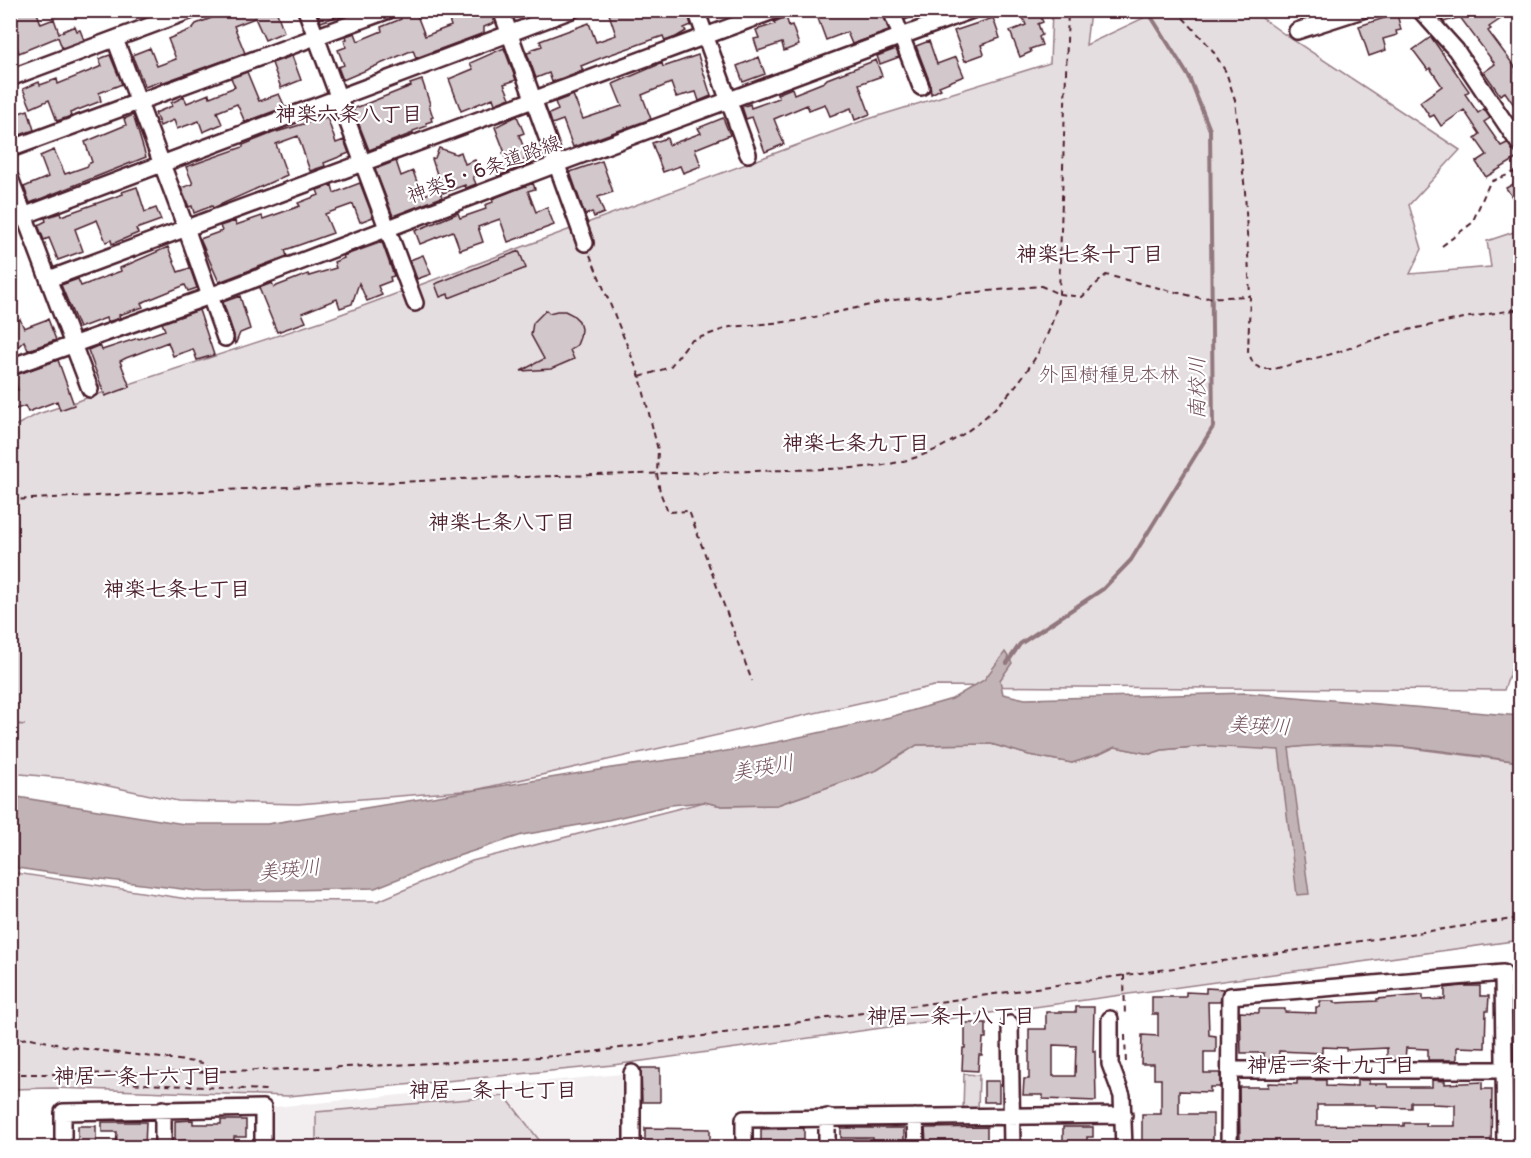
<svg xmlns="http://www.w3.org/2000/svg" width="1531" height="1158" font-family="Pangolin,'Klee One',sans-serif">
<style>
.built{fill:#f2eeef}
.green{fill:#e5dee0;stroke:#987e86;stroke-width:1.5}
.water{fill:#c1b3b6;stroke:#91787e;stroke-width:1.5}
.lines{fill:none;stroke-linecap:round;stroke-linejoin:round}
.stream{stroke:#91787e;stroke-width:4}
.building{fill:#d2c7cb;stroke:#4a1f2b;stroke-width:1.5;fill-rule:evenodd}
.street-casing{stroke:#4a1f2b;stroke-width:20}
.path{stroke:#4a1f2b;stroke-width:2;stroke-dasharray:6 4.5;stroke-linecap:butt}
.street{stroke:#fff;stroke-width:15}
.labels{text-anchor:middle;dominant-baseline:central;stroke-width:4.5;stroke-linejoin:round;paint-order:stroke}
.street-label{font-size:20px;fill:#4a1f2b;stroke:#fff}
.park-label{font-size:20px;fill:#714f58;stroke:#fff}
.neighbourhood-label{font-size:21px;font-weight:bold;fill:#4a1f2b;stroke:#fff}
.water-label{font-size:21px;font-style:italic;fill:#74535c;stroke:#fff}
</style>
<rect width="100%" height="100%" fill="#fff"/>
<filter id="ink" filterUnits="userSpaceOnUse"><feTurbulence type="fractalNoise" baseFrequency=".0167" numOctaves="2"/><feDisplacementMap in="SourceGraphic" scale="12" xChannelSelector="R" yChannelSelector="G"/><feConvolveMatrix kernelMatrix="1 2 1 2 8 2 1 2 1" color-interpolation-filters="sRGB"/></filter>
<g filter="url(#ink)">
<!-- built -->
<path class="built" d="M632,1073V1147H263V1108Z"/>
<!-- green -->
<path class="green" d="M1052,11H1090L1086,45L1150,15L1144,11H1252L1284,34L1460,150L1409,205L1422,249L1410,274L1491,267L1487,241L1514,232L1520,240V645L1504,690L934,686L475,790L298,804L178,801L81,780L11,773V724L25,725L11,723V428L38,414L328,319L862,121L1050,63Z
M991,744L1029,755L1072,763L1100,754L1115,747L1150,754L1162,750L1205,746L1289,748L1319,744L1402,747L1520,762V940L613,1065L288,1096L53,1088L11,1089L10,872L194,900L378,901L472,861L704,802L722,806L777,805L877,770L916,745Z
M964,1074L979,1075L978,1111L963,1112Z
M505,1096L543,1145V1147H316V1112Z"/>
<!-- water -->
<path class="water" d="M1005,652L1012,663L1000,680L1003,694L1025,699L1247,693L1520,716V762C1445,751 1365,738 1289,748L1309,894L1297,895L1279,750L1205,746L1162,750L1150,754L1115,747L1100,754L1072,763L1029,755L991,744L917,745L877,770L777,805L722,806L704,802L671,805L608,820L522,835L443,861L375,888L206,892L44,872L11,867V796L184,824H267L611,768L704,755L777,742L890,717L952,699L984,680Z
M575,1141H609V1147H575Z"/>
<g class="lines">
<!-- stream -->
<path class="stream" d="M1007,663L1020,644L1103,589L1131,560L1213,427L1210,130L1189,77L1147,10
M13,864L14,1031
M13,1148L14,1095"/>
</g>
<!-- building -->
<path class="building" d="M10,10H36L41,24L54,19L59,33L75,26L77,31L80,30L84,40L62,48L58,37L19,53L15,43L10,45Z
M232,10H276L284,32L265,40L255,18L234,26L245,53L161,83V81L145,87L132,55L150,48L157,66L176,59L168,39L192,29L196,24Z
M317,10H348V14L339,18L338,16L321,22Z
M410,10H415L425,36L451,26L446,10H490L494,23L484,27V33L416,58L413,50L343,80L338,67L344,65L338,50L346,47L344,40L347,39L346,36L355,33L358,41L382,31L381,27L401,19L399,15Z
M618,10H687L691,25L684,28L686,31L676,37L665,41L663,36L606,56L581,66L583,70L552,82L549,73L536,78L527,53L531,52L530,50L542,46L540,41L589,23L596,42L616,35L609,14Z
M707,10H727L728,12L709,18Z
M823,10H882L889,31L852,44L847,32L826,40L816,13Z
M902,10H927V11L905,20Z
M1020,10H1038L1043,22L1038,24L1042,35L1039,37L1042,45L1030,49L1031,52L1020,57L1010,31L1026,25Z
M1300,10H1329L1303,19Z
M1434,10H1514L1489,27L1491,29L1488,31L1518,71L1516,72L1521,79V100L1514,105L1505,92L1500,95L1484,72L1495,64L1460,17L1444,22Z
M1397,14L1401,30L1396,31L1397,35L1383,39L1386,50L1369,56L1359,26Z
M786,17L789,26L792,25L799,45L784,51L782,43L758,51L754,39L759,38L756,30L775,24L774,22Z
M993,18L1000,38L981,45L984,54L965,61L954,31Z
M1431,37L1469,91L1465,94L1478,113L1484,109L1490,118L1484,122L1501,146L1507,143L1519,157L1486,177L1476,162L1487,155L1475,138L1480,134L1464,110L1441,126L1434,115L1430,117L1420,102L1442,86L1430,68L1428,70L1413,50Z
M929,41L937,64L956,57L964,76L939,86L941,89L931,94L930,83L916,46Z
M504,48L516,80L504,84L510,98L495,104L493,98L461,111L449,79L473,69L470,63Z
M896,49L899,57L880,64L877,56Z
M110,55L122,84L99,93L101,101L70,113L71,116L57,121L49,100L31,108L23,89L39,82L40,85L57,79L58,84L102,66L99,59Z
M698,55L711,96L699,101L696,92L676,97L671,83L642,95L651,119L573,147L563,120L552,124L549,114L558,110L555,102L573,95L583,119L622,106L613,84L662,63L663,67Z
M292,56L301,80L281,88L272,63Z
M759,57L765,74L743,82L737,66Z
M876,60L882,76L859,84L870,114L855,120L851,108L830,116L825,104L809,110L807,105L774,119L784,144L765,152L752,117L746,119L742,107L750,104L751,108L779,98L777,94L792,88L794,94L824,82L827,79Z
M247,72L259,101L279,94L285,107L245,122L237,104L217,112L222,124L203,132L199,121L177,129L174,120L160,126L155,113L172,106L171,103L184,97L187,103L209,94L210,97L235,87L231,78Z
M422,80L430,104L429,105L433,117L431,118L432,121L426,123L427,126L413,131V133L369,150L353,109L411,86L410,84Z
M28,110L34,130L17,136L10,116Z
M133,115L146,157L30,203L24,187L48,177L40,156L54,150L65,174L88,166V164L92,162L85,142L126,125L124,119Z
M517,116L524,133L519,135L528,159L524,160L526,165L498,176L494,167L507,162L503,153H505L495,127Z
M327,117L336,143L344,140L349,153L324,163L325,166L310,171L298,136L276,144L287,175L213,208L212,206L194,213L192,206L189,207L181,188L193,184L186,167L243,147V145L273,133Z
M723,118L730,135L695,149L701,166L683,173L680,166L663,172L652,143L667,138L669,145L701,133L698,128Z
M439,148L456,154L461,152L465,164L475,160L480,174L473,177L476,184L466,188L465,185L443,193L432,159L435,158Z
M396,161L401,176L413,171L422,196L439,189L442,197L393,216L375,169Z
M602,161L613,192L598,197L604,213L594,217L592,212L585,215L570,172Z
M1521,182V210L1506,188L1515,183L1516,185Z
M360,183L373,217L360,222L353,204L325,214L333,233L285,250L287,256L219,282L200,239L222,231L220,226L235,221L236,225L262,216L263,219L300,206L298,203L319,195L317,190L332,185L334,193Z
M533,183L535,189L528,191L536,212L547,207L554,225L508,242L500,219L478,227L483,242L460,250L453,231L420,244L415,231L458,213L460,218L486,209L485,205L493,202L492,199Z
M137,187L145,212L156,208L161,220L136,229L138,233L112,244L111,240L106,242L97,220L75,229L83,251L58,260L49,238L44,240L38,225L46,221L45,218L60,213L61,216L123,194L122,192Z
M382,242L394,276L390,277L391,281L378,286L382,295L367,301L359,283L352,304L340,308L337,299L302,313L306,322L277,332L259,288L272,283L274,287L308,274L309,276L336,268L334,262L344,258L343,256Z
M168,247L178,272L190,268L197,288L188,291L185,285L141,303L143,307L119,315L120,318L107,322L106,318L79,328L61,285L78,279L81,286L121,271L120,268Z
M519,251L526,268L449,298L448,294L440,297L435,284Z
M423,255L431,274L417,279L410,260Z
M240,296L250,329L240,333L235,345L234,335L223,302Z
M199,310L214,355L197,360L193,349L173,356L168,342L126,358L120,361L130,387L105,396L88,350L100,345L102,350L138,338L139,339L165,330L162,323Z
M546,310L549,313L557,311H565L573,315L579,321L581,329L580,337L577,345L570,350L574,359L551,369L521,371L544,359L531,335L533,323Z
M20,319L24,328L48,319L56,340L28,350L24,341L10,354V323Z
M58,360L74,405L60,410L57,401L28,412L25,406L10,411V392L18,390L13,376Z
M1462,986H1480V996H1489L1488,1011H1486L1485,1048L1457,1047V1060H1428V1049L1406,1048L1405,1060H1387V1048L1346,1050V1048L1322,1047V1053L1279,1051L1278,1060H1264V1053H1241L1240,1012L1259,1013V1009H1285V1012L1316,1013V1007H1320V1001H1335V1003L1377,1001V999L1423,995V1000L1445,999V988Z
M1206,988L1223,989L1220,1002H1208L1209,1035L1216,1036V1052H1204V1073H1220V1087H1210V1092L1179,1091V1114H1213V1148H1142V1114H1161V1079H1154V1064H1141L1142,1035L1158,1036V1014H1152V997H1186V992L1206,993Z
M1076,1007H1094L1093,1051H1095L1096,1101L1043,1099V1095H1023L1024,1079H1029V1029H1046V1012H1076ZM1053,1045L1076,1046L1075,1076H1053Z
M965,1023H986V1038H983L982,1055H979L978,1071L962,1070L963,1048H965Z
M641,1068H660V1102H642Z
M1297,1080H1326V1086L1352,1087V1086H1357V1080H1369V1084H1387L1388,1087H1432V1080L1445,1081V1084L1482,1082V1089H1492L1491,1148H1454L1453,1142L1432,1143V1141H1344V1144H1332L1331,1148H1321V1144L1240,1143L1239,1087H1268V1083L1297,1084ZM1411,1102H1432V1104L1455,1105V1126H1426V1123H1404V1126L1317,1125V1105H1376V1107L1411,1108Z
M984,1081H999V1102H984Z
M193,1120V1124H221V1120H246V1137H234V1148H191V1140L175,1141V1121Z
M102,1122H146L145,1148H116L117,1132H102Z
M78,1126H96V1148H78Z
M987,1127V1143L936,1145V1143H926L925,1128Z
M1063,1127H1093V1137H1087V1144L1063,1143Z
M645,1128L710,1129V1148H688V1145H645Z
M804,1128V1144L761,1145V1129Z
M841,1128H904V1148H873V1138H841Z"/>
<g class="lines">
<defs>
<path id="street" d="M306,10L415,303
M501,10L585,243
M696,10L748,154
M891,10L921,87
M1420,10L1456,50L1520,145
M1297,31L1362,10
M115,39L186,228L225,338
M10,78L192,10
M10,149L389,10
M10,178L90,389
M10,221L572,10
M49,279L776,10
M10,367L210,296L557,164L972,10
M1504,981H1520
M1110,1019V1064L1122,1096L1124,1148
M1010,1024L1012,1148
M1230,1070H1520
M163,1109V1148
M827,1117V1148
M915,1117L916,1148
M63,1148V1112L263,1108V1148
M632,1148V1073
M744,1148V1119L1124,1115
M1229,1148L1230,996L1503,973L1505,1148"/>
</defs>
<!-- street casing -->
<use href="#street" class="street-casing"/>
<!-- path -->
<path class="path" d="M1176,10L1211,48L1226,72L1235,100L1245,191L1250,296L1248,352L1254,365L1263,369H1274L1335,353L1394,333L1464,318L1520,309
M1442,246L1472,223L1490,182L1520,170
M590,255L640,377L658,450L657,474L660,492L668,512L689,511L752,681
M640,377L670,367L690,341L730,327L796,321L893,300L1041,286L1059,294L1082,297L1106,275L1200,298L1250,296
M10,500L482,478L828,469C858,468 886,467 914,458C981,438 1049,364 1059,294L1068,10
M1124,975L1125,1017
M1125,1035L1126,1065
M10,1040L31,1038L69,1047L203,1063L211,1071
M119,1073L124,1083L265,1090L268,1094
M10,1074C198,1074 385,1067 572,1055L1520,918"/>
<!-- street -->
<use href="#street" class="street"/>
</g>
</g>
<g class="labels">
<!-- street labels -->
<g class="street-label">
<text transform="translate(484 169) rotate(-20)">神楽5・6条道路線</text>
</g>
<!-- park labels -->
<g class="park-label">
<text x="1109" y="374">外国樹種見本林</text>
</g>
<!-- neighbourhood labels -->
<g class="neighbourhood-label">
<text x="349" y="114">神楽六条八丁目</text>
<text x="1090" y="254">神楽七条十丁目</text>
<text x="856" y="443">神楽七条九丁目</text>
<text x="502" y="522">神楽七条八丁目</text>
<text x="177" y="589">神楽七条七丁目</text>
<text x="951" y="1016">神居一条十八丁目</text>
<text x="1331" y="1065">神居一条十九丁目</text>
<text x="138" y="1076">神居一条十六丁目</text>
<text x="493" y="1090">神居一条十七丁目</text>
</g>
<!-- water labels -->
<g class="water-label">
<text transform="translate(1197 388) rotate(-90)">南校川</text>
<text transform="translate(1259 726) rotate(3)">美瑛川</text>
<text transform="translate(763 768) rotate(-10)">美瑛川</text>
<text transform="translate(289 870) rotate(-5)">美瑛川</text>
</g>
</g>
<!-- margin -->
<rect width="1531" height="1158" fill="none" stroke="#fff" stroke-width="36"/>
<rect x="18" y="18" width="1495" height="1122" fill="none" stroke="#4a1f2b" stroke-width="2" filter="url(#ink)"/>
</svg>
